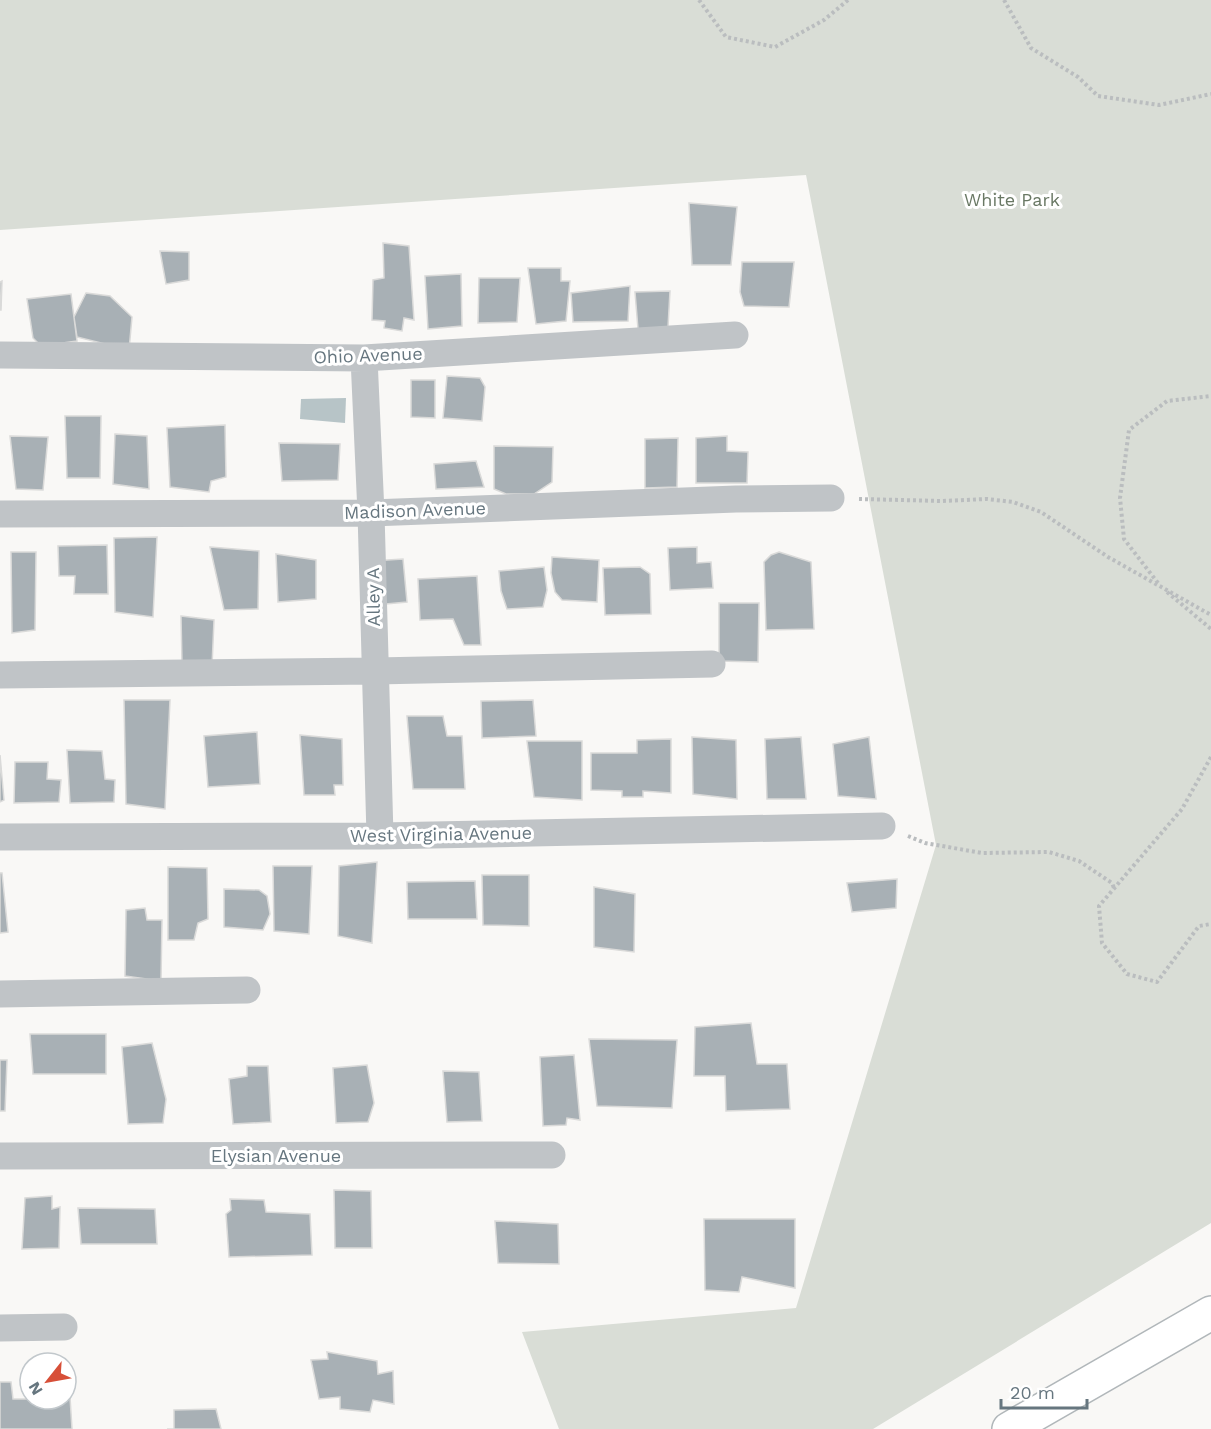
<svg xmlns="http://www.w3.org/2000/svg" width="1211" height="1429" font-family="'Work Sans',sans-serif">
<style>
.green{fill:#d9ddd6}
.water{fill:#b7c4c7}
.building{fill:#a8b0b5;stroke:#dadad9;stroke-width:1.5}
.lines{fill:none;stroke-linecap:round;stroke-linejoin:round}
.major-casing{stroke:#b1b7ba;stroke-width:36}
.path{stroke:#babdbf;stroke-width:4;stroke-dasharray:3 3;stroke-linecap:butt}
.minor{stroke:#c0c4c7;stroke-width:27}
.major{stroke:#fff;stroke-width:33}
.labels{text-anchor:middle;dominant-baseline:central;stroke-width:6;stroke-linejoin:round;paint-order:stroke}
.park-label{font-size:18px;fill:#697864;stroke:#fff}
.street-label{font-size:18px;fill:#66767f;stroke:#fff}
</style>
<rect width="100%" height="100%" fill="#f9f8f6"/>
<!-- green -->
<path class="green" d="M0,0H1211V1223L873,1429H559L522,1332L796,1308L936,845L806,175L0,230Z"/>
<!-- water -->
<path class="water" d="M346,398L345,423L300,419L301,399Z"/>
<!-- building -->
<path class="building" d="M689,203L737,207L731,265H692Z
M383,243L409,246L414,320L404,318L402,331L384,328L385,321L372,320L373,280L384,278Z
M160,251L189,252V280L166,284Z
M742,262H794L789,307L744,306L740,292Z
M528,268H561V281H570L566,321L536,324Z
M461,274L462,326L428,329L425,276Z
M479,278H520L517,322L478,323Z
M2,281L1,310H0V282Z
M630,286L628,321L573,322L571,293Z
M670,291L668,327L638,329L635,292Z
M86,293L110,296L132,317L129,350L77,337L74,317Z
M71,294L77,341L41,346L33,338L27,299Z
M447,376L480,378L485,387L482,421L443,418Z
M411,380H435V418L411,417Z
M65,416H101L100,478H67Z
M225,425L226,477L211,481L209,492L170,487L167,428Z
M115,434L147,436L149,489L113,484Z
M10,436L48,437L43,490L16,489Z
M727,436V451L748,452L747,483H696V438Z
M678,438L677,487L645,488V439Z
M279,443L340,444L338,480L282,481Z
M494,446L553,447L552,482L534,494H506L494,489Z
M476,461L484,487L436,489L434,464Z
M157,537L153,617L115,612L114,538Z
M107,545L108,594H74L75,576H59L58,546Z
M210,547L259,551L258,609L224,610Z
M697,547V563L711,562L713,588L670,590L668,548Z
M11,552H36L35,630L12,633Z
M779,552L811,562L814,629L766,630L764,562L771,555Z
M276,554L316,560V599L278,602Z
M552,557L599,560L597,602L562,600L555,592L551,573Z
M403,559L407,602L375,605L372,561Z
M544,567L547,590L543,607L507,609L501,591L499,571Z
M640,567L650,574L651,614L605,615L603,568Z
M477,576L481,645H464L453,619L420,620L418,579Z
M719,603H759L758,662L719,661Z
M181,616L214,620L212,666L182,664Z
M124,700H170L165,809L126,804Z
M533,700L536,736L482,738L481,701Z
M407,716H443L447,736H462L465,789H413Z
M257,732L260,784L208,787L204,736Z
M300,735L342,739L343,785H334L335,795H304Z
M692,737L736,740L737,799L693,794Z
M801,737L806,799H767L765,739Z
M869,737L876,799L838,796L833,744Z
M671,739V793L643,791V797H622V791L591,790V753H637V740Z
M527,741H582V800L534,797Z
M67,750L102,751L105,779L115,780L114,802L70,803Z
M0,755L4,800L0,802Z
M15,762H48L47,779L61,780L59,802L14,803Z
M377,862L372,943L338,936L339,866Z
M273,866H312L309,934L274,931Z
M168,867L207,868L208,919L198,923L194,940H168Z
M0,873H2L8,932L0,933Z
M482,875H529V926L483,925Z
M897,879L896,908L852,912L847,883Z
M475,881L477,919H408L407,882Z
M594,887L635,894L634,952L594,947Z
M224,889L259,890L267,896L270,914L263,930L224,927Z
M145,908L147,920H162L161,981L125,976L126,910Z
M751,1023L757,1064H787L790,1109L726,1111L725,1076H694L695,1027Z
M30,1034H106V1074H33Z
M589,1039L677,1040L672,1108L597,1106Z
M152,1043L166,1099L163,1123L128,1124L122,1047Z
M574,1055L580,1120L567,1118L566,1125L543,1126L540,1057Z
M0,1060H7L5,1111H0Z
M367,1065L374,1103L368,1122L336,1123L333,1068Z
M247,1066H268L271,1122L233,1124L229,1079L247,1076Z
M443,1071L479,1072L482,1121L447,1122Z
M334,1190L371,1191L372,1248H335Z
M52,1196V1209L60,1207L59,1248L22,1249L25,1198Z
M230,1199L264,1200L266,1212L310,1214L312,1255L229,1257L226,1214L231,1210Z
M78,1208L155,1209L157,1244H81Z
M704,1219H795V1288L742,1277L739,1292L705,1290Z
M495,1221L558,1224L559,1264L498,1263Z
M327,1352L377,1361L378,1374L393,1371L394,1404L373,1400L370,1412L340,1409V1397L319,1399L311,1360L328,1359Z
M0,1382H11L13,1399H66V1397H70L72,1429H0Z
M216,1409L221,1429H167H174V1410Z"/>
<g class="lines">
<defs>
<path id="major" d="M1009,1429L1211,1313"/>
</defs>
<!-- major casing -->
<use href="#major" class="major-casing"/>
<!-- path -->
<path class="path" d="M699,0L726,37L775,47L824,20L848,0
M1004,0L1031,48L1078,77L1098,96L1159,105L1211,94
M859,499L942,501L987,499L1013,502L1041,512L1108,557L1211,615
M1158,583L1124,539L1120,498L1129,430L1167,401L1211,396
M1167,592L1211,629
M1211,757L1182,809L1099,906L1102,943L1127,974L1157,982L1199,926L1211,924
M908,836L925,843L982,853L1049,852L1079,861L1112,883L1114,888"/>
<!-- minor -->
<path class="minor" d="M0,355L364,358L735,335
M364,358L371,513L380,836
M0,514L371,513L736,499L831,498
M0,675L375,671L712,664
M0,837L380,836L882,826
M0,994L247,990
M0,1156L552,1155
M0,1328L64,1327"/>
<!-- major -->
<use href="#major" class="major"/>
</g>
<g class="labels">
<!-- park labels -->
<g class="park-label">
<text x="1012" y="199">White Park</text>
</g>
<!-- street labels -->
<g class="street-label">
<text transform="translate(368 355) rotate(-2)">Ohio Avenue</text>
<text transform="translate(415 510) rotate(-2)">Madison Avenue</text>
<text transform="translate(373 597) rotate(-91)">Alley A</text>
<text transform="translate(441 834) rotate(-1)">West Virginia Avenue</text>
<text x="276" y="1155">Elysian Avenue</text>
</g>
</g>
<!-- north arrow -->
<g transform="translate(48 1381) rotate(239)"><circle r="28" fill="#ffffff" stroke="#c2c8cc" stroke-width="1.5"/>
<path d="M0-4.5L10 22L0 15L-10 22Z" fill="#d74f38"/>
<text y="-9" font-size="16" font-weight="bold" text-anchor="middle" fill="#66767f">N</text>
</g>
<!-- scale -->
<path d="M1001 1399v9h86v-9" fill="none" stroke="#66767f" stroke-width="3"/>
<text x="1010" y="1399" font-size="18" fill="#66767f" stroke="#ffffff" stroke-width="4.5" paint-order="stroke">20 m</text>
</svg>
